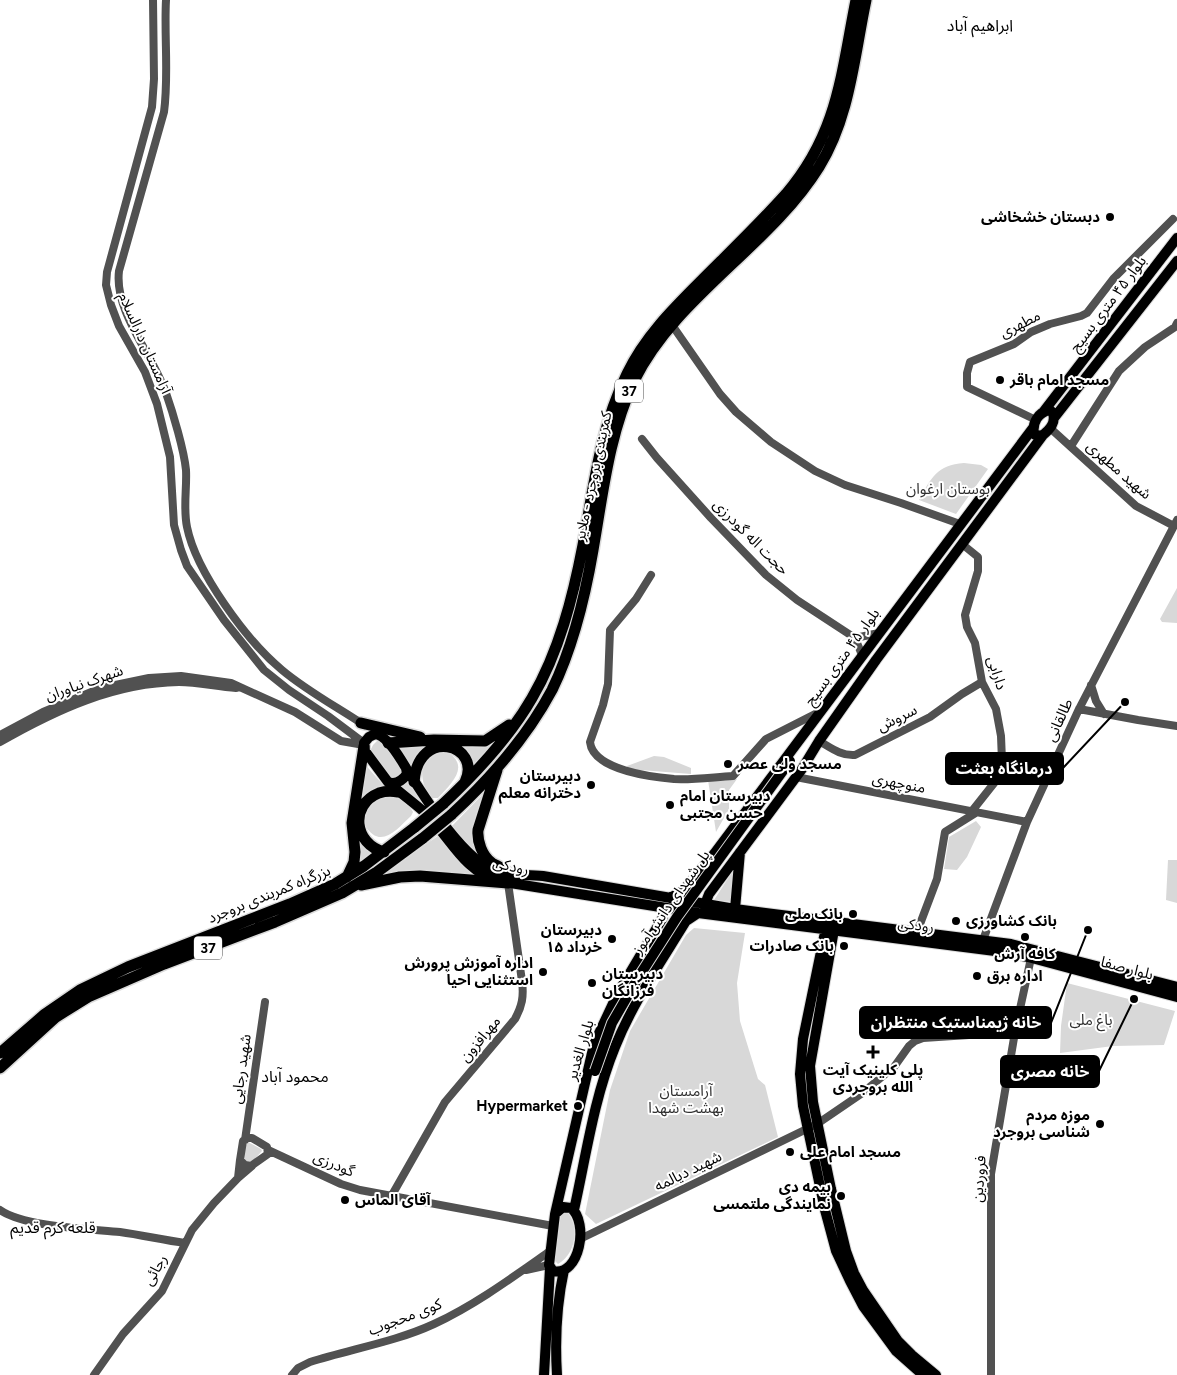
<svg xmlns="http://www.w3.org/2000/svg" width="1177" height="1375" font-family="Figtree,'Noto Sans Arabic',sans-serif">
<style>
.green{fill:#d8d8d8}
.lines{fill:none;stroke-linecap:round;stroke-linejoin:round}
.major-casing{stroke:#dbdbdb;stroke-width:12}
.highway-casing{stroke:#dbdbdb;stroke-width:14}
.minor{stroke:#515151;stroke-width:8}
.major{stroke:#000;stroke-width:10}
.highway{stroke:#000;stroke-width:11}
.major-bridge-casing{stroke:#dbdbdb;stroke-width:12;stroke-linecap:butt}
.highway-bridge-casing{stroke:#dbdbdb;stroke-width:14;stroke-linecap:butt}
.major-bridge{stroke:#000;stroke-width:10}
.highway-bridge{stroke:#000;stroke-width:11}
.poi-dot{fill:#000;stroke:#fff;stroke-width:2}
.labels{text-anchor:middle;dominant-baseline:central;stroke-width:4;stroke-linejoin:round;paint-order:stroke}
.shield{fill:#fff;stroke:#4c4c4c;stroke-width:1}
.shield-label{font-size:14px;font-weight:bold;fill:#000}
.poi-label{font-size:15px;font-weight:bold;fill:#000;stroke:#fff;text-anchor:end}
.street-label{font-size:15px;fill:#000;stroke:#fff}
.park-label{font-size:15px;fill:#2f2f2f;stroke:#fff}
.neighbourhood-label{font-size:16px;fill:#000;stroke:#fff}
.leader{fill:none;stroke:#000;stroke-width:2}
.callout-dot{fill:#000;stroke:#fff;stroke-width:2}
.callout{fill:#000;stroke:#000;stroke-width:2}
.callout-label{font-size:16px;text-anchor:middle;font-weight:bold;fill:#fff}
</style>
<rect width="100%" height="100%" fill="#fff"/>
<!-- green -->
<path class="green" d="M964,463L981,465L988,469L956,514L919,500C931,478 937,465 964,463Z
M1177,588V623L1162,622L1160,619Z
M377,741H381L402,767V774L397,777L391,778L370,751L373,745Z
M441,742L491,746L474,769L468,754L460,747L419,754L414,760L412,768L397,747Z
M447,752C471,766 451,784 438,798H432C422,786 421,777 423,762L437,753Z
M654,756L664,757L691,768V774L628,769L627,766Z
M363,762L384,786L357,814L373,852L359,863L356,809L364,782Z
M409,777L423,807L398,787Z
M737,779L729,790V809L716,832L708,780Z
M488,789L472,834C472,846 478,855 485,865L451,827Z
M382,796C395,797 407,799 413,812L411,816C396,830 380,851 364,824C366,810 370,804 382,796Z
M976,821L981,827L967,857L957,870L944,869L949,837Z
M438,836L472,874L417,870L378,876Z
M1168,860H1177V903L1166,900Z
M738,863L732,902L714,900Z
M694,928L745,933L737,983L740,1021L758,1079L765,1085L778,1137L596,1224L585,1214L610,1090L630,1031L686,935Z
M1067,983L1175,1011L1164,1045L1113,1046L1060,1053L1061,1026Z
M248,1142L261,1149L262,1151L251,1163L245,1161C244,1156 244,1146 248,1142Z
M563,1212L568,1213C580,1228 575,1255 558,1264L554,1260L561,1214Z"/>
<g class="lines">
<defs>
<path id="major" d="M1050,410L1053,413C1056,423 1050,429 1043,435L1037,436L1034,434C1032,423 1038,412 1050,410Z
M1044,411L1177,238
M1054,418L1177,261
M375,734C387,735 400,758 406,768L407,774C402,781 396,785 388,782L365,751L364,743L369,737Z
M406,768C425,798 463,860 497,872C511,876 527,874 543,876L735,909L1011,944L1177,987
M388,782C400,793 413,802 424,812C450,836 462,870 498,881L698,913L995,951L1028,957L1177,997
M670,898L683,891L714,854L1033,428
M708,905L707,899L709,894L802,769L819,741L876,660L1043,435
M735,909L740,852
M829,924L826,929L824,937L803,1039L800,1074L803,1106L825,1210L836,1251L850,1281L863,1306L896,1351L923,1375
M833,925L834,930L810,1066L813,1102L831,1189L846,1251L854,1273L863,1290L898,1341L912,1355L936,1375
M574,1210C586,1156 594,1098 615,1047C633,1002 661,962 686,921L698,913
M555,1214L563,1207L571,1208C589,1222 580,1277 553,1271L549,1265L555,1214L594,1044L618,993L662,919L666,908
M544,1375L550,1268
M557,1375C555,1342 557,1302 564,1270"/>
<path id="highway" d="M361,723L420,737
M388,743L434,740L485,741L509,725
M497,770L478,830C477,841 482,856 492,863C499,867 503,868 509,874
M414,782C418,726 483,744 465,782
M443,804C476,773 509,738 532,698C559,652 573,597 583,545C594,485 600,429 627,374C645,336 675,307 704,278C732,250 760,223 786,194C838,133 841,75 856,0
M451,815C490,779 527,737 552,690C573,647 585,597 593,550C603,493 609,434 634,381C675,297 770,246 819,167C850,117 854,57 866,0
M384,852C354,844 349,805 379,793C385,791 392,791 398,792
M347,877L354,862L355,852L352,823L364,746
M361,885L400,877L420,876L508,883
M0,1053L45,1014L80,990L128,967L290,904L335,884L364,866L415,827
M0,1068L56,1017L88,997L164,964L275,922L342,893L377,872L423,838"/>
</defs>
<!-- major casing -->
<use href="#major" class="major-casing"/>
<!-- highway casing -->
<use href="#highway" class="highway-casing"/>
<!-- minor -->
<path class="minor" d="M153,0L154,79L152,107L107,272L106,285L111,305L119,326L145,372L157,404L170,457L174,525L181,550L187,566L224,620L264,670L289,690L328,716L364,743
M166,0C164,37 169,75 164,112L119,271C114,312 153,355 166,393C173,413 184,450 186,470C187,489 183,508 187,527C196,572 247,641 282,670C307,691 337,707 364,725
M672,325L720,394L736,412L771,442L815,471L845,485L901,503L960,524
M1036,420L967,387V373L970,362L1014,344L1031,332L1050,324L1081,316L1087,313L1114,278L1173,219
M1050,428L1136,506L1174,526
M642,439L657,458L711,518L766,575L797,600L855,638L879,633
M1071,446L1119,371L1145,347L1175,327L1177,323
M962,544L978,557V571L965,615L967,627L975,643L982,682L996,709L1001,736L1002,761L1001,768L995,782L972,811
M651,575L636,599L610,630L608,684L603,705L590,742C593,770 652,777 674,779C694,780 714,777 733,776L766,739L821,711
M855,638L862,655
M1091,685L1096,701L1104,714
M1079,709L1138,720L1177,726
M0,735L43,712L101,688L149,678L181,676L231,683L295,712L341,741L364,745
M819,741C831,748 841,756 855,755L930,717L962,694L982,682
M0,742C56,710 114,683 179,682C199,682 217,687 236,688
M796,777L1027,822
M917,932L937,879L945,832L977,812
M982,945L983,940L1027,822L1079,709L1177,520
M247,1138H252L267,1147L268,1154L251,1166L245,1165L240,1160L243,1141Z
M245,1140L265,1002
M268,1150L341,1184L360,1190L553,1226
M240,1160L238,1178L252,1166
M392,1195L445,1102L515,1019C522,1006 524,997 522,981L508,883
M0,1210C24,1227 90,1229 120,1232C142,1235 163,1240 185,1243
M580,1239L817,1124L861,1094L894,1067L909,1046L915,1041L923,1038L1015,1032
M526,1270L549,1265
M94,1375L123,1334L162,1291L192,1230L214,1203L238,1178
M292,1375L298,1368L310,1362C351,1349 395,1342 434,1324C475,1305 513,1277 550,1251
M991,1375V1174L1015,1032L1031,958"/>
<!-- major -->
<use href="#major" class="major"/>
<!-- highway -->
<use href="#highway" class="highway"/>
<defs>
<path id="major-bridge" d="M595,1071L612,1023L638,978L677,917L790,761"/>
<path id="highway-bridge" d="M415,827L443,804
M423,838L451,815"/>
</defs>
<!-- major-bridge casing -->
<use href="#major-bridge" class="major-bridge-casing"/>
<!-- highway-bridge casing -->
<use href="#highway-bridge" class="highway-bridge-casing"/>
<!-- major-bridge -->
<use href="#major-bridge" class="major-bridge"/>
<!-- highway-bridge -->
<use href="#highway-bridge" class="highway-bridge"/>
</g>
<!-- markers -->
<g class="poi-dot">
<circle cx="1110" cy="217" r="5"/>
<circle cx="1000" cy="380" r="5"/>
<circle cx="728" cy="764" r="5"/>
<circle cx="591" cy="785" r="5"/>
<circle cx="670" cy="805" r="5"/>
<circle cx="853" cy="914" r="5"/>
<circle cx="956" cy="921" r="5"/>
<circle cx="1025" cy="937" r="5"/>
<circle cx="612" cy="939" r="5"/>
<circle cx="844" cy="946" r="5"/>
<circle cx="543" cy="972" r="5"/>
<circle cx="977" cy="976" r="5"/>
<circle cx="592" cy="983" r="5"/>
<path d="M870.5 1044.5h5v5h5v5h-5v5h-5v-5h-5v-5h5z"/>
<circle cx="578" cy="1106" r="5"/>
<circle cx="1100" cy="1124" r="5"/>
<circle cx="790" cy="1152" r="5"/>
<circle cx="841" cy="1196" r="5"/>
<circle cx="345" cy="1200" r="5"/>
</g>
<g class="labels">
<!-- shield labels -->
<g class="shield">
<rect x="615" y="379.5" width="28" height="23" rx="4"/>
<rect x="194" y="936.5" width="28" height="23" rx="4"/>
</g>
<g class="shield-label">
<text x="629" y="391">37</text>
<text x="208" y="948">37</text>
</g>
<!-- poi labels -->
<g class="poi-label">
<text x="1100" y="217">دبستان خشخاشی</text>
<text x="1010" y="380" text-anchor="start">مسجد امام باقر</text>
<text x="738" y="764" text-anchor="start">مسجد ولی عصر</text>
<text x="581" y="776">دبیرستان<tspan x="581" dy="17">دخترانه معلم</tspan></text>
<text x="680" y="796" text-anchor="start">دبیرستان امام<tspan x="680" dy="17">حسن مجتبی</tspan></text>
<text x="843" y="914">بانک ملی</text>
<text x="966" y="921" text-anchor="start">بانک کشاورزی</text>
<text x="602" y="930">دبیرستان<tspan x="602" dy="17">۱۵ خرداد</tspan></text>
<text x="834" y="946">بانک صادرات</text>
<text x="1025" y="954" text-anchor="middle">کافه آرش</text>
<text x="533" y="963">اداره آموزش پرورش<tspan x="533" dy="17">استثنایی احیا</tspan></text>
<text x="602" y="974" text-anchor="start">دبیرستان<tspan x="602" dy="17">فرزانگان</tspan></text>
<text x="987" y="976" text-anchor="start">اداره برق</text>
<text x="873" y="1070" text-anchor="middle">پلی کلینیک آیت<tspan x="873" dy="17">الله بروجردی</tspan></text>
<text x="568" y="1106">Hypermarket</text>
<text x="1090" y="1115">موزه مردم<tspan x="1090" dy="17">شناسی بروجرد</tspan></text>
<text x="800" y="1152" text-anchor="start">مسجد امام علی</text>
<text x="831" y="1187">بیمه دی<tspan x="831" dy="17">نمایندگی ملتمسی</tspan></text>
<text x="355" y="1200" text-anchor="start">آقای الماس</text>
</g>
<!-- street labels -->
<g class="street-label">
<text transform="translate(1108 304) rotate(-53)">بلوار ۴۵ متری بسیج</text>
<text transform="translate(1020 324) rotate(-27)">مطهری</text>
<text transform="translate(145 343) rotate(66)">آرامستان دارالسلام</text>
<text transform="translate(1119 470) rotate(41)">شهید مطهری</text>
<text transform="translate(593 476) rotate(-78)">کمربندی بروجرد - ملایر</text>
<text transform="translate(751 537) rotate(45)">حجت اله گودرزی</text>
<text transform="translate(842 657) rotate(-54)">بلوار ۴۵ متری بسیج</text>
<text transform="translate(997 673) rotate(73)">دارابی</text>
<text transform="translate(84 683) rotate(-19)">شهرک نیاوران</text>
<text transform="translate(897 718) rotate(-27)">سروش</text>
<text transform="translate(1059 720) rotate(-65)">طالقانی</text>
<text transform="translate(899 783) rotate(11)">منوچهری</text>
<text transform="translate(511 866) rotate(13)">رودکی</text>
<text transform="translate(269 894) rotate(-22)">بزرگراه کمربندی بروجرد</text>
<text transform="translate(671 902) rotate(-55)">پل شهدای دانش‌آموز</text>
<text transform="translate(916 925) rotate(7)">رودکی</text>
<text transform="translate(1127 968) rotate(15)">بلوار صفا</text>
<text transform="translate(480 1039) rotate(-50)">مهرافزون</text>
<text transform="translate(580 1050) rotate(-73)">بلوار الغدیر</text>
<text transform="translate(241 1069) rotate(-82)">شهید رجایی</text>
<text transform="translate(334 1164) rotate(23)">گودرزی</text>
<text transform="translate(688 1171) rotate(-26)">شهید دیالمه</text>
<text transform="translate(979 1179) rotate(-86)">فروردین</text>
<text transform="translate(155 1270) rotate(-60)">رجائی</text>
<text transform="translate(405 1317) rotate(-21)">کوی محجوب</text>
</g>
<!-- park labels -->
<g class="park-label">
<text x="948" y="489">بوستان ارغوان</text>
<text x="1091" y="1020">باغ ملی</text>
<text x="686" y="1091">آرامستان<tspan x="686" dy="17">بهشت شهدا</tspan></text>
</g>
<!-- neighbourhood labels -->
<g class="neighbourhood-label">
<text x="980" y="25">ابراهیم آباد</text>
<text x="295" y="1076">محمود آباد</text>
<text x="53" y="1227">قلعه کرم قدیم</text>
</g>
</g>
<!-- callouts -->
<path class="leader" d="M1125 702L1063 768M1088 930L1051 1023M1134 999L1099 1071"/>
<g class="callout-dot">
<circle cx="1125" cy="702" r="5"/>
<circle cx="1088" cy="930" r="5"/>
<circle cx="1134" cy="999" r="5"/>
</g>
<g class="callout">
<rect x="946" y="753" width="117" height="31" rx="5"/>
<rect x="860" y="1007" width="191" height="31" rx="5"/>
<rect x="1001" y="1056" width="98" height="31" rx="5"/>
</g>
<g class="callout-label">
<text x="1004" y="774">درمانگاه بعثت</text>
<text x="956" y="1028">خانه ژیمناستیک منتظران</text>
<text x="1050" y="1077">خانه مصری</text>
</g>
</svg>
